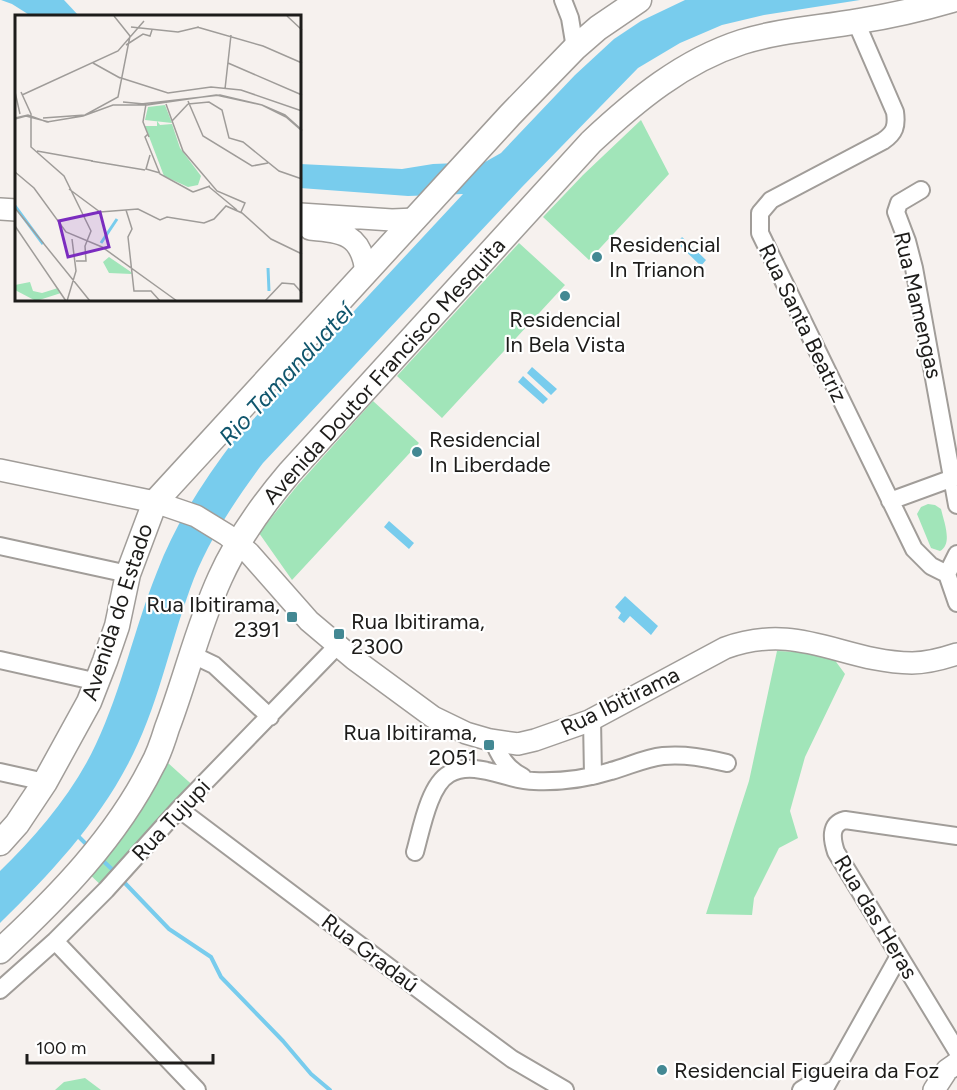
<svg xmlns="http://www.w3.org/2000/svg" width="957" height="1090" font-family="Figtree,sans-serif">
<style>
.green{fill:#a1e5b9}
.water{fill:#78cced}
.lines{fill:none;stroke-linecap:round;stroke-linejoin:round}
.stream{stroke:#78cced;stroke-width:4}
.minor-casing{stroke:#a19d99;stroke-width:20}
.major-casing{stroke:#a19d99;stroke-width:24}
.highway-casing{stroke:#a19d99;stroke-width:27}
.minor{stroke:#fff;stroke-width:16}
.major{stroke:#fff;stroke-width:21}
.highway{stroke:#fff;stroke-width:24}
.poi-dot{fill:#438893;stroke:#fff;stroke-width:2}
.labels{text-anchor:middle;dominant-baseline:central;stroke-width:4.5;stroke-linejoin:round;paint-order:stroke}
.poi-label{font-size:22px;fill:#1d1c1a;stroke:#fff;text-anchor:start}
.street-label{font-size:22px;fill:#1d1c1a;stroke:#fff}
.water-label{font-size:24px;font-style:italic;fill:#10566d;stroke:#fff}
.inset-river{fill:none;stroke:#78cced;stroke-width:3}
.inset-road{fill:none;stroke:#9f9c99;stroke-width:1.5}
.view{fill:#7b2cbf;fill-opacity:0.15;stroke:#7b2cbf;stroke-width:3}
.inset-edge{fill:none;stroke:#1d1c1a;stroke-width:3}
</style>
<rect width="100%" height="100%" fill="#f6f1ee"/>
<!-- green -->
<path class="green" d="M641,120L669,174L589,260L543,217L583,175Z
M519,243L565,285L442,418L397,376Z
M373,401L419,443L292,580L259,533L297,486Z
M928,504L935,505L941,509C944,522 953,544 940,551L931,548L917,514L921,507Z
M777,651L799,652L834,659L845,674L805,757L790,811L798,838L779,848L754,898L752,915L706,914L749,781Z
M158,754L198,790L106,890L83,868Z
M85,1078L101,1090H55L64,1082Z"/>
<!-- water -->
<path class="water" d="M1,0H64L79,16H31L12,4Z
M685,0H860L764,15L722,25L680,43L638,68L522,187L263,463C234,502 206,544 190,589C169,647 157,710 128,764C96,825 49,875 0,923V871C37,835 74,792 96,744C122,689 134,629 157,572C175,524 204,480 235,439L463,194L408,196L300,188V164L402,169L433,164L485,162L501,153L575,75L614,39L641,21Z
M682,237L706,260L701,266L677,243Z
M532,367L557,389L551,395L527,373Z
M523,376L548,399L543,404L518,382Z
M389,521L414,543L409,549L384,527Z
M625,596L658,626L651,635L630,616L624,623L618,618L621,613L615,607Z"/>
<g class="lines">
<!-- stream -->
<path class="stream" d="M76,834L88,846
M100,858L116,873
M121,879L169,929L211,957L221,977L283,1041L311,1074L330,1090"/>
<defs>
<path id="minor" d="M563,0L570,18L575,48
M856,22L895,112C897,126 895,133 883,141L771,200L760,213V233L914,549L931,566L947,574L957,603
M921,190L899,203L896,212L907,241L914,268L957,505
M890,501L953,478
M0,546L128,574
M947,574L957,554
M193,655L214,665L270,717
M0,660L98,682
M592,719L593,776
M493,740C499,756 507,769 523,777
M0,772L45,782
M179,809L466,1025L512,1059L565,1090
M957,836L845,820C829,824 832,840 836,852L957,1051
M415,852C421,831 429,785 449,774C474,759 508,781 534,781C559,782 586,779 611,771C629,766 645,758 663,756C686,754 705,758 727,763
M55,941L197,1090
M0,990L55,941L106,890L179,809L337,646
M801,1090L833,1070
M824,1090L899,956"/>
<path id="major" d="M0,209L16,210
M300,214L392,220L416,219
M310,229C343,232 362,234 366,273
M0,470L155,502L196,516L227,535L249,553L309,621L354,659L433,717L466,733L490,740L518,744L535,740L589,721L725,648C799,621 842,662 912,663C928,663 942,659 957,654
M934,1090L947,1070L957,1063"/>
<path id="highway" d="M0,843L17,824L45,782L89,702L105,661L117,626L128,574L155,502L510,115L575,48L598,28L639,0
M0,951C58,897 116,838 152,766C159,754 163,741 167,728C186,678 198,626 220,578C238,538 262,505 290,472L591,142C636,100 683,61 742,42C781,30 820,28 859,21C891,16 921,9 952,0"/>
</defs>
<!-- minor casing -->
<use href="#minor" class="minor-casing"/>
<!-- major casing -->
<use href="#major" class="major-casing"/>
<!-- highway casing -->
<use href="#highway" class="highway-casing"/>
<!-- minor -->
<use href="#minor" class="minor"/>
<!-- major -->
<use href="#major" class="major"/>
<!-- highway -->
<use href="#highway" class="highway"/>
</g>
<!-- markers -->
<g class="poi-dot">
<circle cx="597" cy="257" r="6"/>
<circle cx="565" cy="296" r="6"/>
<circle cx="417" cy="452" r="6"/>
<rect x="286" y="611" width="12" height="12" rx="3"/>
<rect x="333" y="628" width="12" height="12" rx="3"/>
<rect x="483" y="739" width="12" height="12" rx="3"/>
<circle cx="662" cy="1070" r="6"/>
</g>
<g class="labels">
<!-- poi labels -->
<g class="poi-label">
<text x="609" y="244">Residencial<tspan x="609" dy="25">In Trianon</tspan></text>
<text x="565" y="319" text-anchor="middle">Residencial<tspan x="565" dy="25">In Bela Vista</tspan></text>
<text x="429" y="439">Residencial<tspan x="429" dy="25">In Liberdade</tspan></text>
<text x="280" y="604" text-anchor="end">Rua Ibitirama,<tspan x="280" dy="25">2391</tspan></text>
<text x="351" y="621">Rua Ibitirama,<tspan x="351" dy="25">2300</tspan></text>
<text x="477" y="732" text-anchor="end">Rua Ibitirama,<tspan x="477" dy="25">2051</tspan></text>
<text x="674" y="1070">Residencial Figueira da Foz</text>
</g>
<!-- street labels -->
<g class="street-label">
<text transform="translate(918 305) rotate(77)">Rua Mamengas</text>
<text transform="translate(803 323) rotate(64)">Rua Santa Beatriz</text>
<text transform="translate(384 371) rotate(-48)">Avenida Doutor Francisco Mesquita</text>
<text transform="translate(117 612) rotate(-72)">Avenida do Estado</text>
<text transform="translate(620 701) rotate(-26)">Rua Ibitirama</text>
<text transform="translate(171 820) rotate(-47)">Rua Tujupi</text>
<text transform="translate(876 917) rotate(59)">Rua das Heras</text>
<text transform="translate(370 953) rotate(37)">Rua Gradaú</text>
</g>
<!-- water labels -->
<g class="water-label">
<text transform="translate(286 374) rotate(-47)">Rio Tamanduateí</text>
</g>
</g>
<!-- overview -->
<g transform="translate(15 15)">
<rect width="286" height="286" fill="#f6f1ee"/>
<path d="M150,90L157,108L130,105L133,92ZM142,106L145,110L157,109L165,133L186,161L183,170L173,172L149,161L130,111H142ZM94,242L116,257L117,259L94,258L88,247ZM15,267L18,276L27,278L43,273L46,278L21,286L0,275V270Z" fill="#a1e5b9"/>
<path class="inset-river" d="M0,191L28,229M86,228L102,204M253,253L254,276"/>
<path class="inset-road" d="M272,1L287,15M116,12L163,17L184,12M182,12L248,31L287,48M111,30L128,19L135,21L137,15M78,48L105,63M213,48L287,80M103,62L153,78L196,72L226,75L287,96M210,74L216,20M0,77L5,99M6,77L16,99V132L49,161L76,216L70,231L71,246H61M7,80L103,36L129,6M173,86L188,121L237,151L253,148M108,87L129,89M126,89L205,80L247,90L270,100L287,115M131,89L128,107L134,122M151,89L168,136L202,176L230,188L226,197M173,89L194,87L207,95L214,123L228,127L264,156L287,164M0,103L13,100L32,107L68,101L98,90H132L201,80L247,90L271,102L287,116M28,103L70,100L103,82L115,21L99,1M0,104L11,101L34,107M157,106L173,89M133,119L130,122L145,159L178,177M22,136L78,146M135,140L131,154L145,158M76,146L130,155M0,157L19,173L51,217L87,232L162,286M193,171L222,195M54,174L85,197L123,194L145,205L152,202L189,208L199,204L211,191L227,198L256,224L287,239M178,177L195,171M0,193L75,286M111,195L117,214L113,222L119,276H136L145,286M0,211L51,286M52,286L61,256L57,224M250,286L267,268L279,269L287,278"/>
<path class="view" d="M85,197L94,232L53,242L44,206Z"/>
<rect width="286" height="286" class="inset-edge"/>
</g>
<!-- scale -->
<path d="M27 1054v9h186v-9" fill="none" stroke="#1d1c1a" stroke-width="3"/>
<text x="36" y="1054" font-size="18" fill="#1d1c1a" stroke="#ffffff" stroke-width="4.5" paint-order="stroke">100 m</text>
</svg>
